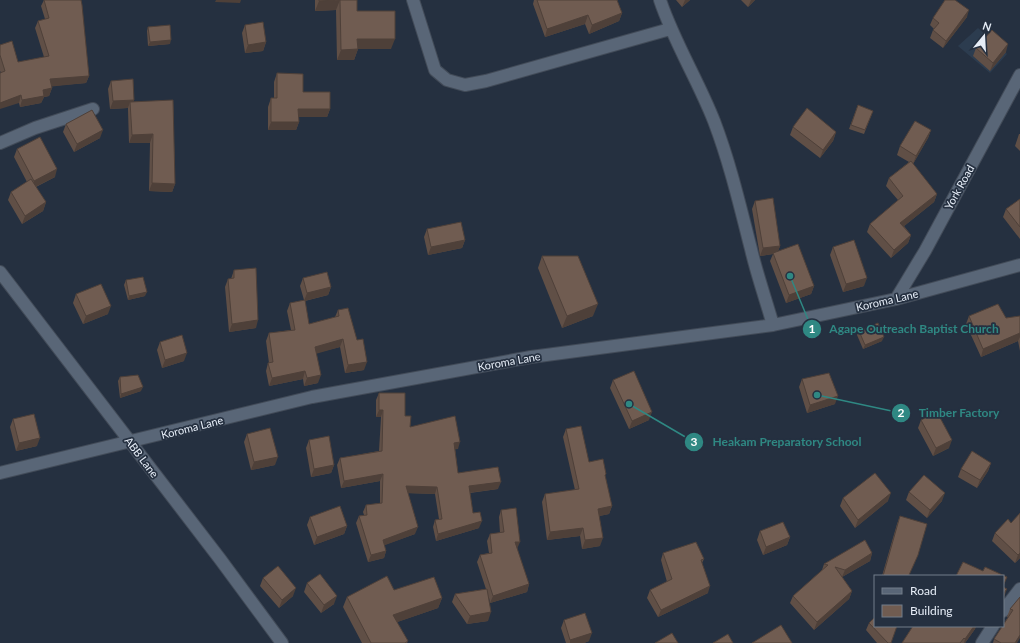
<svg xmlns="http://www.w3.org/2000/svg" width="1020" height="643" font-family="Lato,sans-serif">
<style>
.built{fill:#2c3c4f}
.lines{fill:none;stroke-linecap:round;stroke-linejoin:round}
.minor-casing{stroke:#424b58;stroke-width:14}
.minor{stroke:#596677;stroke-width:12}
.wall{fill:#604f46}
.shaded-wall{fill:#4e4039}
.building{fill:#705c51;stroke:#4e4039}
.labels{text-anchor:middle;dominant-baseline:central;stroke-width:3.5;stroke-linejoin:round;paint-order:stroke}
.street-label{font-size:11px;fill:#e6edf7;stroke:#253040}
.leader{fill:none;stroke:#2f8883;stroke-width:1.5}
.callout-dot{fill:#2f8883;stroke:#253040;stroke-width:1.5}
.mark-label{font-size:12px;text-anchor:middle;font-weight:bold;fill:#fff}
.callout-label{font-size:12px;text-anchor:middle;font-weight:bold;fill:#2f8883;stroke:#253040;stroke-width:3.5;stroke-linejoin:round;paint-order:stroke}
</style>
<rect width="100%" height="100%" fill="#253040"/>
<!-- built -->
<path class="built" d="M978,28L1007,54L990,73L958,46Z"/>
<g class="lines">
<defs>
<path id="minor" d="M413,0L435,70L447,80L465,85L486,81L670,29
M660,0C674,42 698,80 714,121C730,163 740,206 751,249C757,275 766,300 773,325
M0,143L35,128L93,109
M0,272L220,559L282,643
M896,299L925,251L1020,75
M0,473L312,397L531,357L773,325L896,299L1020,265
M1003,611L1020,589
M982,643L993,626"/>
</defs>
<!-- minor casing -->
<use href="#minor" class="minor-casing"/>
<!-- minor -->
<use href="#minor" class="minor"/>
</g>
<!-- wall -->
<path class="wall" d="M44,0H81L89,76L86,83L51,86L52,88L49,96L44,97L41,103L20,107L19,103L0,71V45L18,62L44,57L35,28L38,21L45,19L41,6Z
M315,0H357V11L391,49H358L354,60H337L336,10L315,11Z
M534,0H617L622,13L619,21L589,34L585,24L545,37L533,4Z
M676,0H690L682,7Z
M741,0H755L748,7Z
M967,17L943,48L930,38L933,30L934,29L930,25L933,18Z
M245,25L266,42L263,51L245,53L242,33Z
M148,27L170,44L148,46L147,31Z
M976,48L1006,52L990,71L973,56Z
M277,73L303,92L330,109L327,117H298L299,122L296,130H268V107L271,98H274V82Z
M111,81L134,100L133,102L173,100L175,184L172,192L149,191L150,143H129L128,110V108L110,109L108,89Z
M858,105L873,111L864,134L849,129Z
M66,124L100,138L74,152L63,132Z
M793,127L836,132L833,141L820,158L790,135Z
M931,130L928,138L913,164L937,194L934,202L904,226L911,235L908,243L891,258L867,232L870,224L898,200L886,186L889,178L909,162L897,155L900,146Z
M1019,134H1020V151L1015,146Z
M17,149L55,177L36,187L46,202L43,211L22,224L8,200L11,192L27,182L14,157Z
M1020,199V239L1003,217L1006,209Z
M755,201L780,246L778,251L814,286L811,294L786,303L770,261L773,254L760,256L752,209Z
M427,229L465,240L462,248L428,255L424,237Z
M833,247L864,286L843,292L830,255Z
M542,256L593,316L562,328L538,268Z
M234,270L256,328L229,332L225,287L228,279H231Z
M303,278L331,287L328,295L305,301L309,324L335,317L338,310L364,370L345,373L340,347L316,353L318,383L304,386L303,379L269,386L266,371L268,363H269L266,341L269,333L291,330L287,311L290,303L304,300L300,286Z
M126,280L145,296L128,300L124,285Z
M76,294L108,314L83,324L73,303Z
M969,316L1006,318L1020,316V351L1018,341L981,357L966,324Z
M859,331L882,341L863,349L857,335Z
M160,342L184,361L162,368L157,350Z
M120,377L141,391L120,398L118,381Z
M802,379L835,404L807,413L799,387Z
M613,380L649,420L629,429L610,388Z
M379,393L405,416L410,427L458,449H455L458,473L498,489L470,493L473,513L479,528L436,541L433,527L435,520L439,519L435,494L408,493L415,534L384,545L386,551L384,558L368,562L356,523L359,516L364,515L363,512L366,505L380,503V481L341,488L337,465L340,458L379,451L381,417H376V400Z
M13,419L37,446L16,451L10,427Z
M921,420L949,448L933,456L918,428Z
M566,429L589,462L605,477L612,506L609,514L599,516L600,546L582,549L580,536L547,540L542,502L545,494L575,490L563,437Z
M247,434L275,465L251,470L244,442Z
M309,440L334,465L331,473L311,477L306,448Z
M991,463L988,471L977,488L958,477L961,469Z
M909,492L942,501L927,518L906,500Z
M843,498L888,501L855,528L840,506Z
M501,510L517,549L529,584L527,592L490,603L489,598L488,621L467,624L452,602L455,594L486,589L477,562L480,555L489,553L487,541L490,534L500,533L499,517Z
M900,516L918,555L909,575L911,576H882L897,524Z
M310,517L347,526L344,534L314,545L307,525Z
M1011,523L1020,558L1015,563L992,541L995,533Z
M760,531L790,537L787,545L763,555L757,540Z
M663,553L704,559L702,563L708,593L658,617L647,598L650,590L667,582L661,560Z
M872,553L870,561L842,577L852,591L849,599L814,630L790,603L793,596L822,570L824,564Z
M263,578L293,596L279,608L260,586Z
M307,583L334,604L321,613L304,592Z
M394,590L442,598L438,608L397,622L408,641L407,643H362L343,607L347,597Z
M1020,597L1017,643H993L994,639L1008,617H1007L1010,609Z
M564,620L589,641L584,643H566L561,628Z
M869,623L891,643H877L866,630Z
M913,626H976L975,629L965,643H902Z"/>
<!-- shaded-wall -->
<path class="shaded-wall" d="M216,0H241L240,3L215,2Z
M340,0L336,10L315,11L319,1Z
M685,0H690L682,7Z
M751,0H755L748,7Z
M969,10L967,17L943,48L946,41Z
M622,13L619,21L589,34L592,25Z
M588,15L585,24L545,37L547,29Z
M357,39H395L391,49H354Z
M171,40L170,44L148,46L150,42Z
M266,42L263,51L245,53L248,45Z
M1008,44L1006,52L990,71L993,63Z
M358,49L354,60H337L341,50Z
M89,76L86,83L47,87L50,79Z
M52,88L49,96L44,97L41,103L20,107L22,100L43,90Z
M21,95L19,103L0,109V103Z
M134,100L131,108L130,102L128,108L110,109L113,101Z
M298,109H330L327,117H295Z
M271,122H299L296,130H268Z
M103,130L100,138L74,152L77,144Z
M931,130L928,138L913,164L916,156Z
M836,132L833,141L820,158L823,150Z
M153,134L150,143H129L132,135Z
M57,169L55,177L31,189L34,181Z
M152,183L175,184L172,192L149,191Z
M937,194L934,202L898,231L900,223Z
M46,202L43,211L22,224L25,216Z
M911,235L908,243L891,258L894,250Z
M465,240L462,248L428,255L431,247Z
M780,246L777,254L773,253V254L760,256L763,248Z
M867,278L864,286L843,292L846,284Z
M814,286L811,294L786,303L789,295Z
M331,287L328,295L304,301L307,293Z
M147,292L145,296L128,300L129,296Z
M598,304L593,316L562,328L567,316Z
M111,306L108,314L83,324L86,316Z
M258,320L256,328L229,332L232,324Z
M1020,333V337L1018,341L981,357L983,349Z
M884,337L882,341L863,349L865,345Z
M343,339L340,347L312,355L315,347Z
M187,353L184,361L162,368L165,360Z
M367,362L364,370L345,373L348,365Z
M305,371L303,379L269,386L272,378Z
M321,375L318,383L304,386L307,378Z
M143,387L141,391L120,398L121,394Z
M838,396L835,404L807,413L810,405Z
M379,410H383L381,417H376Z
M652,412L649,420L629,429L632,421Z
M40,438L37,446L16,451L19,443Z
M952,440L949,448L933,456L936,448Z
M460,442L458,449L451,450L454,443Z
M278,457L275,465L251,470L254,462Z
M991,463L988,471L977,488L980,480Z
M334,465L331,473L311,477L314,469Z
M383,474L380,481L341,488L344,481Z
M501,482L498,489L467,493L469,486Z
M406,486L437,487L435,494L403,493Z
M891,493L888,501L855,528L858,520Z
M945,493L942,501L927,518L930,510Z
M612,506L609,514L595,517L598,509Z
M482,521L479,528L436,541L438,534Z
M347,526L344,534L314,545L317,537Z
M418,527L415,534L380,547L383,540Z
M583,528L580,536L547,540L550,532Z
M790,537L787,545L763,555L766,547Z
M603,538L600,546L582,549L585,540Z
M515,542H520L517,549Z
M386,551L384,558L368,562L371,555Z
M872,553L870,561L842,577L845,570Z
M1020,553V558L1015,563L1018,555Z
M529,584L527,592L490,603L493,596Z
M710,586L708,593L658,617L661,610Z
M296,588L293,596L279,608L282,600Z
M1007,589L1004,597L1003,599V594Z
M852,591L849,599L814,630L817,622Z
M337,596L334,604L321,613L324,605Z
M442,598L438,608L389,625L393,615Z
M491,612L488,621L467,624L470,616Z
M974,626H976L975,629L965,643H964L965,639Z
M592,633L589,641L584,643H570V640Z
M1020,635V638L1017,643H1015Z"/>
<!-- building -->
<path class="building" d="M44,0H81L82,5L89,76L50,79L52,88L43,90L44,96L22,100L21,95L0,103V73L5,71L0,55V45L12,41L18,62L49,56L38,21L49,18Z
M319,0H335L319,1Z
M340,0H357V11H395V39H357L358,49L341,50Z
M537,0H617L622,13L592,25L588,15L547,29Z
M945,0H955L969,10L946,41L933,30L939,23L933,18Z
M263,22L266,42L248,45L245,25Z
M170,25L171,40L150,42L148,27Z
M992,30L1008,44L993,63L976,48Z
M277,73L303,74V92H330V109H298L299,122H271V98H277Z
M133,79L134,100L113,101L111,81Z
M173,100L175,184L152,183L153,134L132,135L130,102Z
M858,105L873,111L865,130L851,125Z
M807,108L836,132L823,150L793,127Z
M92,110L103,130L77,144L66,124Z
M915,121L931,130L916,156L900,146Z
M40,137L57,169L34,181L17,149Z
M911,161L937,194L900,223L911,235L894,250L870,224L903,196L889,178Z
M31,179L46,202L25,216L11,192Z
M773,198L780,246L763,248L755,201Z
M1020,199V227L1006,209Z
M461,222L465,240L431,247L427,229Z
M854,240L867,278L846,284L833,247Z
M798,244L814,286L789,295L773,253Z
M542,256H578L598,304L567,316Z
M256,268L258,320L232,324L228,279L234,278V270Z
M327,272L331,287L307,293L303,278Z
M143,277L147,292L129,296L126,280Z
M101,284L111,306L86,316L76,294Z
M305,300L309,324L339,316L338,310L348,308L357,340L363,339L367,362L348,365L343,339L315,347L321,375L307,378L305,371L272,378L268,363L273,362L269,333L295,330L290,303Z
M998,304L1006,318L1020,316V333L983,349L969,316Z
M878,323L884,337L865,345L859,331Z
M182,335L187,353L165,360L160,342Z
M634,371L652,412L632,421L613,380Z
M829,373L838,396L810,405L802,379Z
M138,375L143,387L121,394L120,377Z
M379,393H405V416H411L410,427L455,416L460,442L454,443L458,473L498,467L501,482L469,486L473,513L480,512L482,521L438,534L435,520L442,519L437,487L406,486L418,527L383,540L386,551L371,555L359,516L367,515L366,505L382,503L383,474L344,481L340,458L382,451L383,410H379Z
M937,412L952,440L936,448L921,420Z
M34,414L40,438L19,443L13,419Z
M581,426L589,462L603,459L606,474L605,475L612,506L598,509L603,538L585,540L583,528L550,532L545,494L579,489L566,429Z
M270,428L278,457L254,462L247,434Z
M329,436L334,465L314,469L309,440Z
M972,451L991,463L980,480L961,469Z
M875,473L891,493L858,520L843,498Z
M924,475L945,493L930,510L909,492Z
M340,506L347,526L317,537L310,517Z
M516,508L520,542H515L529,584L493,596L480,555L492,553L490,534L504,532L501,510Z
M1020,513V553L1018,555L995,533L1008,519L1011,523Z
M900,516L927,524L918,555L909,575L911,576H883Z
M783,522L790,537L766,547L760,531Z
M865,540L872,553L845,570L835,567L852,591L817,622L793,596L828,565L824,564Z
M696,542L704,559L701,560L710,586L661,610L650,590L672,579L663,553Z
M963,562L983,571L985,567L1007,577L1003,586V576H956Z
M278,566L296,588L282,600L263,578Z
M320,574L337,596L324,605L307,583Z
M387,576L394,590L434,577L442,598L393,615L408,641L405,643H371L347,597Z
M1003,587L1007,589L1003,594Z
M487,589L491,612L470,616L455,594Z
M1020,597V635L1015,643H1001L994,639L1013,610L1010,609Z
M585,613L592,633L570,640L564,620Z
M875,617V626H897L891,643H888L869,623Z
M781,625L792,643H752Z
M913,626H974L965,639L964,638L960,643H902Z
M672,633L678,643H655Z
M728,634L733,643H713Z"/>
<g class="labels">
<!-- street labels -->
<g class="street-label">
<text transform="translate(959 187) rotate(-61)">York Road</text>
<text transform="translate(887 300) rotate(-13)">Koroma Lane</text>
<text transform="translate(509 361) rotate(-10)">Koroma Lane</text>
<text transform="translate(192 427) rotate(-14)">Koroma Lane</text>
<text transform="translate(142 457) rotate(53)">ABB Lane</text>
</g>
</g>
<!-- callouts -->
<path class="leader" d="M790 276L812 329M817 395L901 413M629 404L694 442"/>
<g class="callout-dot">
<circle cx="790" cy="276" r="4"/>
<circle cx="817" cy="395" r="4"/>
<circle cx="629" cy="404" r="4"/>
<circle cx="812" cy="329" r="10"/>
<circle cx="901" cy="413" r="10"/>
<circle cx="694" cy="442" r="10"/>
</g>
<g class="mark-label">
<text x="812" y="333">1</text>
<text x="901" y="417">2</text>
<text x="694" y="446">3</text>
</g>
<g class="callout-label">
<text x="914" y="333">Agape Outreach Baptist Church</text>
<text x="959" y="417">Timber Factory</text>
<text x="787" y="446">Heakam Preparatory School</text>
</g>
<!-- legend -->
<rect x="874" y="575" width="130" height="52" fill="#253040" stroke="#727c89"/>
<rect x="882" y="588" width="20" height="6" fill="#596677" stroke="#727c89"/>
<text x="910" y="595" font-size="12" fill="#e6edf7">Road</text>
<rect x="882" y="605" width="20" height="12" fill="#705c51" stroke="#727c89"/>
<text x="910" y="615" font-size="12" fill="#e6edf7">Building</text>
<!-- north arrow -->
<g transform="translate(984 36) rotate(18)" stroke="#253040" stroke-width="3" paint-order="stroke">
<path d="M0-3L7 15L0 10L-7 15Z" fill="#e6edf7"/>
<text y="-6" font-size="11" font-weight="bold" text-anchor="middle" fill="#e6edf7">N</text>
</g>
</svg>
